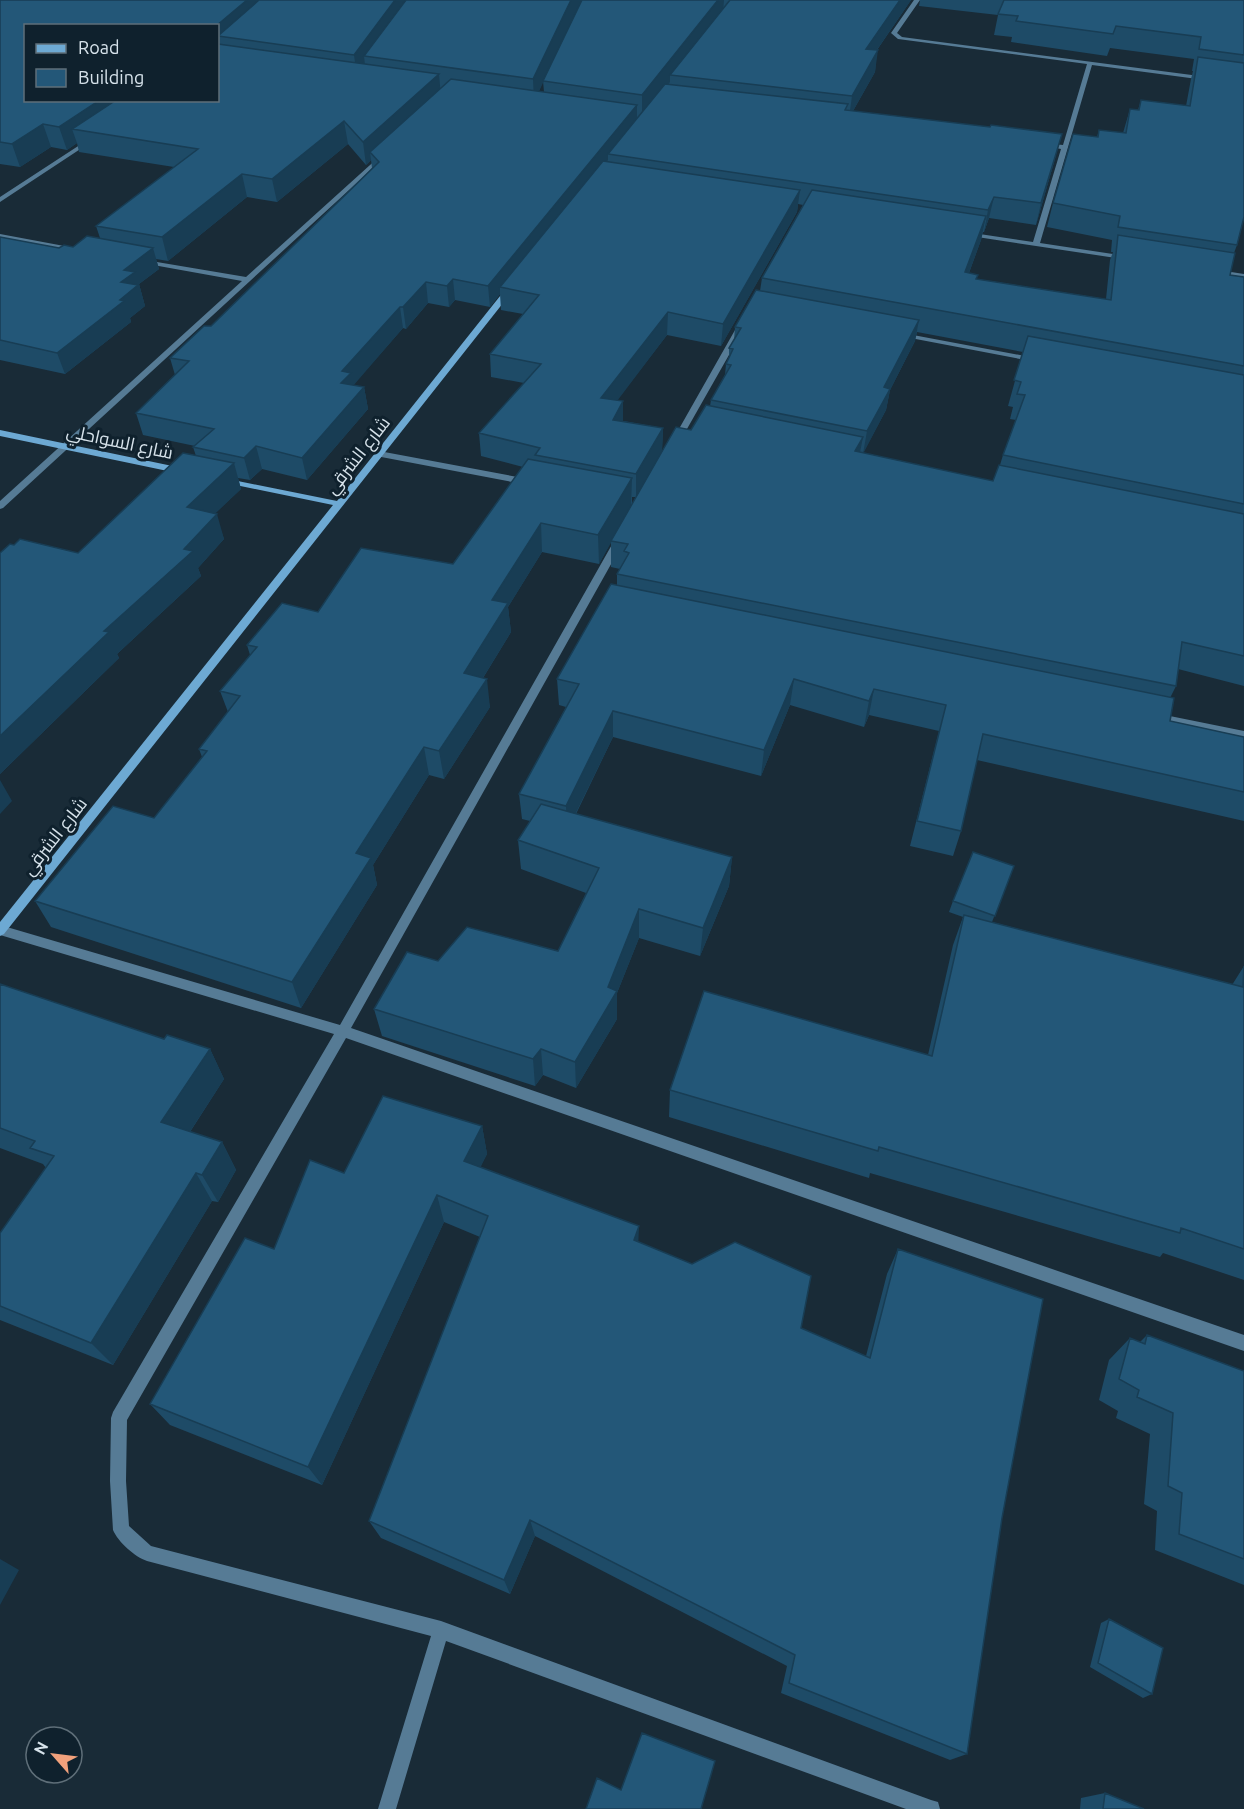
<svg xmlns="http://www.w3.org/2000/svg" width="1244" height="1809" font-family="Ubuntu,Cairo,sans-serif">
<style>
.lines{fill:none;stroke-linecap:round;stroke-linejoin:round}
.street{fill:#567b95;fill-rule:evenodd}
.secondary{fill:#6da9d3;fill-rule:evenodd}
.wall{fill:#1e4b67;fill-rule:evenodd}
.shaded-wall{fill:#183d54}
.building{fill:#235778;stroke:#183d54;stroke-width:1.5}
.labels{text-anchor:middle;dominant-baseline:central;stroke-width:6;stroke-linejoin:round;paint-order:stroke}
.far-street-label{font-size:18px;fill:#d7e3eb;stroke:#0f212d}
</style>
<rect width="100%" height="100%" fill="#192b37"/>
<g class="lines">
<!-- street -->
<path class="street" d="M914,0H920L897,33L902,37L1207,77L1205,80L1092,65L1040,243L1126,256H1129V260L964,235L962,234L966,232L1033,242L1061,149L1041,145L1044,143L1063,145L1087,64L898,39L891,33Z
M92,137L95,139L94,140L0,202V197Z
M380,156L385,157L3,508L0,509V501L242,281L142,263H139V259L246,277Z
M0,234L75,248L79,250L75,252L0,238Z
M1212,269L1244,274V278L1212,273Z
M739,323L746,325L679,443L672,445L671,443Z
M897,332L1036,358L1040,360L1036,362L900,336H897Z
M379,451L528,479L532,482L528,485L376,456L375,454Z
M619,538L624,541L351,1028L1244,1335V1351L346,1038L127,1420L126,1481L129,1526L151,1546L441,1621L931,1800L938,1802L940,1809H906L446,1641L396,1809H378L431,1636L147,1561C135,1557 118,1542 113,1530L110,1481L111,1418L113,1412L334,1034L0,935V925L340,1025L614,541Z
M1155,713L1244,731V739L1151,720L1150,717L1151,714Z"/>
<!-- secondary -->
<path class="secondary" d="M508,286L515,288L4,934L0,936V922L333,505L226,483L223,482V478L337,501Z
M0,430L182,468L186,471L182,474L0,436Z"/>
</g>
<!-- wall -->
<path class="wall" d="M0,0H582L547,73L582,0H911L877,50L875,72L853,111L1056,155L1036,225L989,218L984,232H983L981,240L969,273L977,279L1106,299L1110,260L1113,252H1111L1112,240L1047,227L1053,203L1097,137L1099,130L1123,133L1130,109L1138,110L1141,100L1186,106L1191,79L1193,71H1192L1194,59L1110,48L1107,56L1011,42L1012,37L994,35L998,15L919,6L920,0H1244V159L1237,245L1234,253L1230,275L1244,277V686L1178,669L1176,686L1170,698V721L1244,737V821L977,760L961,831L953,856L910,846L939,731L869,715L864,727L790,705L761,776L613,737L576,814L732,857L729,886L700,956L639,938L617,993V1019L576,1088L543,1075L535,1086L382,1036L374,1009L438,961L558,951L586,893L521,869L518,840L530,821L522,819L519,794L566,707L559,705L557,679L617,585V574L620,569L611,567V542L599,564L542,552L508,607L511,632L483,678L490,707L444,779L429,775L373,865L377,885L301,1008L51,927L35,901L154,818L202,757L199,749L228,712L220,691L250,655L247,645L318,612L453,564L523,467L481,456L479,433L524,383L491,377L490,354L523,314L501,310L500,294L490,307L455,300L449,307L428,303L406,329L403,328L353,385L364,387L368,409L307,480L262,469L250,480L238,478L241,489L215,513L224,539L198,568L201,576L117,654L119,658L0,774V553H78L196,456L193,447L195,446L143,435L136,413L175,375L170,358L211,326L372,168L371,160L366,165L348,144L277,202L247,197L168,261L156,259L159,269L139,284L145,306L130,318L131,322L65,374L0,360V237L59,248L73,247L100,238L96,226L174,167L79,152L77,143L67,150L51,147L20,167L0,164ZM218,26V100H26ZM543,81L544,92L539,91ZM798,204L803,205L762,278L760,291L735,327L734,340L729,348V357L726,364L725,375L711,400L710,406L632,505V497H636L662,451L663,428L623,421L617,400L667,335L721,346L797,212ZM917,332L1023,352L1008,406L1013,407L1010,419L1016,420L1003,455L1000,465L993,481L863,453L886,410L890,390L915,341Z
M1014,866L992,922L1232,985L1244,966V1280L1163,1253L1160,1257L870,1173L869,1178L669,1117L670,1090L928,1055L953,945L963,917L949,912L953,901Z
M0,984L164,1039L210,1049L224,1079L190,1132L222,1142L236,1170L218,1202L212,1201L113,1365L0,1320V1233L46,1168L43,1164L0,1148Z
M482,1126L487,1154L480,1167L638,1242L801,1328L866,1356L887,1274L898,1249L1002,1518L967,1754L950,1760L781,1693L787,1666L535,1536L510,1594L381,1538L369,1521L480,1237L444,1222L322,1485L170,1425L150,1404L274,1249L344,1173Z
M1147,1335L1244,1371V1585L1155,1550L1157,1511L1144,1504L1150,1434L1116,1418L1118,1411L1099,1400L1109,1360L1130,1338L1140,1342Z
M1109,1619L1152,1694L1143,1698L1090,1667L1101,1623Z
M1105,1793L1144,1809H1080L1081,1798Z"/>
<!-- shaded-wall -->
<path class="shaded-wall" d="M247,0H276L218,36V26H216Z
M395,0H412L364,56L365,65L357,77L354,55Z
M571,0H582L534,102L533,79Z
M718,0H724L723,13L670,75V82L642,118V95Z
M900,0H911L863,70L866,49Z
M878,50L875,72L849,118L852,96Z
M439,74L441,97L370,152L371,160L366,165L363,142Z
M100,100H140L72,129L77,143L67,150L59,127Z
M637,105V124L608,154V160L505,288L500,287V294L490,307L488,286Z
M344,121L348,144L277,202L272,179Z
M43,124L51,147L20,167L12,144Z
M1062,134L1036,225L1041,203Z
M242,174L247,197L168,261L162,237Z
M800,190L797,212L721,346L723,324Z
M994,197L989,218L984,232L988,210Z
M986,216L981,240L960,297L965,272Z
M153,248L159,269L139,284L145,306L130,318L131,322L65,374L57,353L120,300L121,282L124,270Z
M453,279L455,300L449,307L447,286Z
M426,282L428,303L406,329L403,307Z
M400,307L403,328L353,386L341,383L342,371Z
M668,312L667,335L602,421L601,398Z
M919,320L915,341L890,390L886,410L863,454L867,431L884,387Z
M364,387L368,409L307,480L302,458Z
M623,401V424L613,420Z
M663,428L662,451L636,497V474Z
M863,437L858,463L855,451Z
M256,446L262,469L250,480L244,458Z
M234,463L241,489L195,533L187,507Z
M632,478L631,507L599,564L598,535Z
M217,514L224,539L198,568L201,576L117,654L119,658L0,774V736L184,549Z
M541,523L542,552L508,607L511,632L468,702L464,673L492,600Z
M487,679L490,707L444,779L439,751Z
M794,679L790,705L761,776L764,750Z
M874,689L869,715L864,727L869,701Z
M613,711V737L567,831L566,806Z
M424,747L429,775L373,865L377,885L301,1008L292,982L356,853Z
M0,780L12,801L0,814Z
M732,857L729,886L700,956L703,928Z
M639,909V938L617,993V1019L576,1088L575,1062L608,987Z
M210,1049L224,1079L178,1150L161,1122Z
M541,1049L543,1075L535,1086L533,1059Z
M482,1126L487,1154L470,1189L464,1161Z
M222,1142L236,1170L218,1202L202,1175Z
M196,1173L212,1201L113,1365L91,1343Z
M437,1195L444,1222L322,1485L308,1467Z
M639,1226L638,1251L634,1240Z
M530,1520L535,1536L510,1594L504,1580Z
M0,1559L19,1570L0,1605Z"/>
<!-- building -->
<path class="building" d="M0,0H247L216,26H26V100H100L59,127L43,124L12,144L0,142Z
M259,0H395L354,55L218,36Z
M406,0H571L533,79L364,56Z
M582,0H718L642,95L543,81Z
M730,0H900L866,49L878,50L852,96L670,75Z
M1004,0H1244V55L1199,49L1201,37L1116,26L1113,34L1016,21L1018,16L998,14Z
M218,44L439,74L363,142L344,121L272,179L242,174L162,237L96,226L198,149L72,129L116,100H218Z
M1198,57L1244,63V217L1237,245L1118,227L1120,216L1053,203L1073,134L1098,137L1099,130L1126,133L1130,109L1139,110L1141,100L1190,106Z
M451,79L637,105L488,286L453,279L447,286L426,282L403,307H400L342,371L351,373L341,383L364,387L302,458L256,446L244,458L193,447L214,429L136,413L189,361L170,358L204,326H211L379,162L370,152Z
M665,84L848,104L845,110L990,127L991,125L1062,134L1041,203L994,197L988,210L608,154Z
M603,161L800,190L723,324L668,312L601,398L623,401L613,420L663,428L636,474L535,455L540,448L479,433L541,364L490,354L539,295L500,287Z
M812,190L986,216L965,272L978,275L976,279L1111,300L1118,235L1235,253L1230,275L1244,277V366L762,278Z
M87,236L153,248L124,270L135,272L121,282L138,285L120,300L124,301L57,353L0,340V237L59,248L64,245L73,247Z
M756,290L919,320L884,387L890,389L867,431L711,400L731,365L726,364L733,349L729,348L741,328L735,327Z
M1028,336L1244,375V504L1003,455L1025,395L1017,394L1021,382L1014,380Z
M706,405L863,437L855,451L993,481L999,465L1244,514V656L1182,642L1176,686L617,574L629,553L624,551L628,544L611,541L676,427L691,430Z
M183,453L234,463L187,507L217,514L184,549L193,551L104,631L109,632L0,736V553L10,544L14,545L20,539L78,553Z
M528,459L632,478L598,535L541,523L492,600L508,603L464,673L487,679L439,751L424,747L356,853L371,858L292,982L35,901L113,806L154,818L207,751L199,749L240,696L220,691L257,647L247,645L282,603L318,612L361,548L453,564Z
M611,584L1174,698L1170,721L1244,737V792L983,734L961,831L917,821L946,705L874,689L869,701L794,679L764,750L613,711L566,806L519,794L579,684L557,679Z
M541,804L732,857L703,928L639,909L608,987L617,991L575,1062L541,1049L533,1059L374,1009L407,952L438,961L467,927L558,951L599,868L518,840Z
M973,852L1014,866L995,916L953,901Z
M964,915L1243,987L1244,966V1249L1181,1228L1180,1233L879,1147L878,1151L670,1090L704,991L932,1056Z
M0,984L164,1039L167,1035L210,1049L161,1122L222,1142L202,1175L196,1173L91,1343L0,1306V1233L54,1156L30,1148L35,1141L0,1128Z
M383,1096L482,1126L464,1161L639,1226L634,1240L692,1264L735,1242L811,1276L801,1328L870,1358L898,1249L1043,1299L1002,1518L967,1754L789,1683L795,1655L530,1520L504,1580L369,1521L488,1216L437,1195L308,1467L150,1404L245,1238L274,1249L310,1160L344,1173Z
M1147,1335L1244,1371V1559L1179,1534L1182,1493L1168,1486L1173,1413L1137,1397L1139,1390L1119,1379L1130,1338L1145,1344Z
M1109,1619L1163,1648L1152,1694L1098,1663Z
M642,1733L715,1761L701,1809H586L597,1778L621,1790Z
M1105,1793L1144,1809H1103Z"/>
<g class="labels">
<!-- far-street labels -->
<g class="far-street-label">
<text transform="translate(120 441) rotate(12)">شارع السواحلي</text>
<text transform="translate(357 455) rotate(-52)">شارع الشرقي</text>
<text transform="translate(54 836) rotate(-52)">شارع الشرقي</text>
</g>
</g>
<!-- legend -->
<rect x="24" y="24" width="195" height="78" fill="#0f212d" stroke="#5f6f79" stroke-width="1.5"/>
<rect x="36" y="44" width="30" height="9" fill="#6da9d3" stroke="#5f6f79" stroke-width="1.5"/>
<text x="78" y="54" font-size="18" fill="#d7e3eb">Road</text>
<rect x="36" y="69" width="30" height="18" fill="#235778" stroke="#5f6f79" stroke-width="1.5"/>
<text x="78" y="84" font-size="18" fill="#d7e3eb">Building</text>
<!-- north arrow -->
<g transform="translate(54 1755) rotate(298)"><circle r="28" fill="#0f212d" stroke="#5f6f79" stroke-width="1.5"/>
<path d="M0-4.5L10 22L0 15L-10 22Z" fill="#f1a17c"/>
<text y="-9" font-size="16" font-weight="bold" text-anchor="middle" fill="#d7e3eb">N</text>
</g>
</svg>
